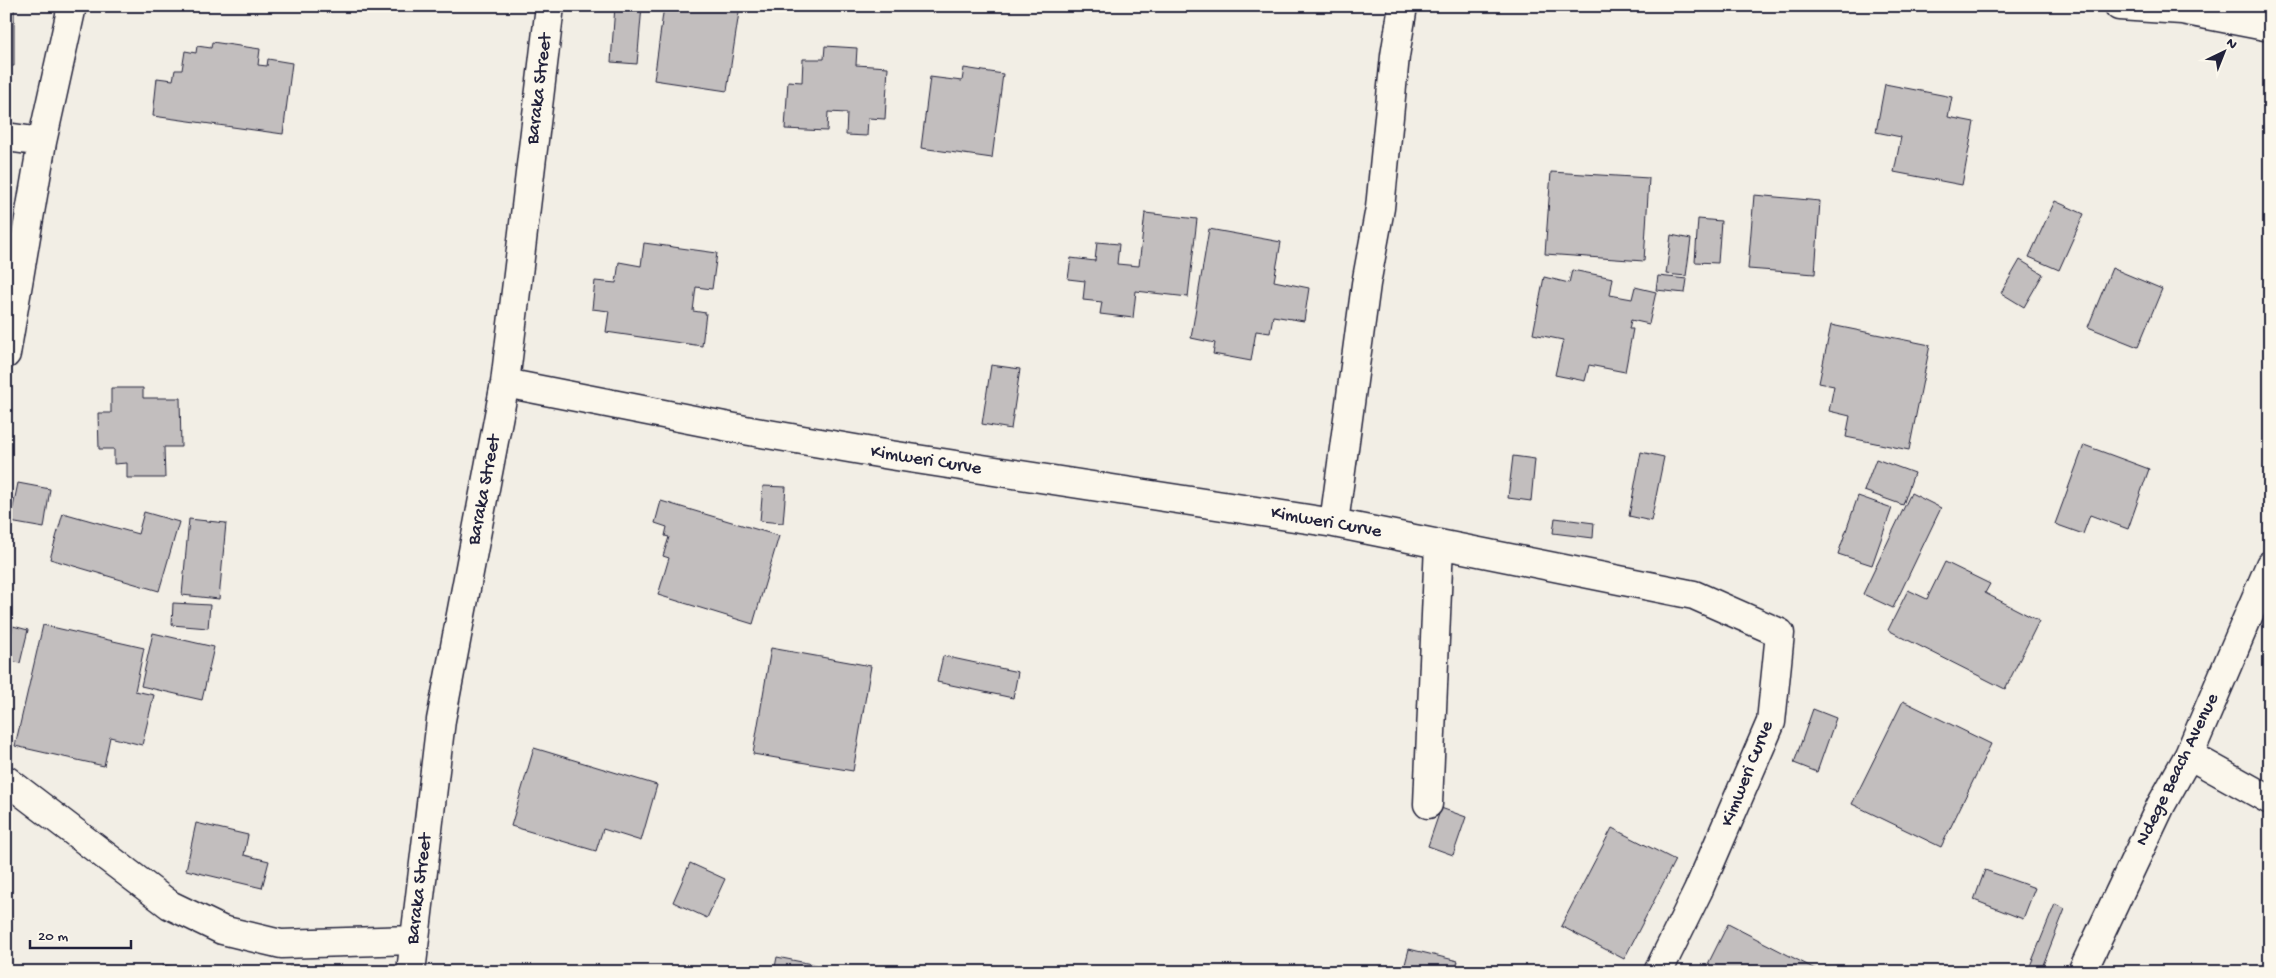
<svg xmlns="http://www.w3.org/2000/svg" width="2276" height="978" font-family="'Gochi Hand',sans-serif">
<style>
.building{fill:#c2bebe;stroke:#22223b}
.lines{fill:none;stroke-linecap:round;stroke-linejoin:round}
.minor-casing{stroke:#22223b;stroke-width:31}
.minor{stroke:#fbf7ec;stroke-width:28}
.labels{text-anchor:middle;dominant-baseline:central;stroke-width:5;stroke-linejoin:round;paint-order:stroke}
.street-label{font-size:19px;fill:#22223b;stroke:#fbf7ec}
</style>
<rect width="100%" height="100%" fill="#f2eee5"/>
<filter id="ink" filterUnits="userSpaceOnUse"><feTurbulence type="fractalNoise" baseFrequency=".02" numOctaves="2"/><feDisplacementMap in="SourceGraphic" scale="10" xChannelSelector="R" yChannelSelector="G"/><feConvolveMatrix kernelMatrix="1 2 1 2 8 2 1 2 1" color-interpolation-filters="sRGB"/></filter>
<g filter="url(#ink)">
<!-- building -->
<path class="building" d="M6,6H14V66H6Z
M615,6H642L637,64L611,62Z
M664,6H740L727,91L654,80Z
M212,42L260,49L258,65L267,66L268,59L292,63L283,134L153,116L157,78L173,80L175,70H182L185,51L196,53L197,46L211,48Z
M825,46L857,48L856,65L888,67L885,119L868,118L867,136L846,135L847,113L828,112L827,131L785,129L788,81L802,82L803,59H824Z
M964,68L1003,74L992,158L921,148L930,77L962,81Z
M1885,84L1952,97L1948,117L1974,122L1962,185L1894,172L1901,137L1876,132Z
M1551,172L1649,178L1644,261L1545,254Z
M1754,195L1820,201L1815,274L1748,269Z
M2055,201L2084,214L2059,270L2029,257Z
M1145,213L1197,219L1188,297L1136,291L1133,318L1100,314L1102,302L1083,300L1085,281L1068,279L1071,258L1095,261L1097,242L1119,244L1117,264L1139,266Z
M1698,219L1721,221L1718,263L1695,262Z
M1209,229L1281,242L1274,281L1309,288L1304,321L1273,316L1270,333L1256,331L1251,361L1213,354L1215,343L1191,338Z
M1671,235L1691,239L1686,276L1666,274Z
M644,243L717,253L712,289L696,287L693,311L706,313L702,346L606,332L609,311L592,309L595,281L616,283L619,262L641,266Z
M2020,260L2043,274L2024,307L2001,293Z
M2112,268L2162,289L2138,347L2088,327Z
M1572,270L1613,278L1610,295L1632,299L1635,287L1656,292L1649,324L1631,320L1629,329H1633L1625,372L1589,365L1585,381L1555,375L1563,340L1533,334L1544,277L1569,283Z
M1658,276L1687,279L1685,293L1656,290Z
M1831,325L1930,345L1909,450L1846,437L1850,416L1829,411L1834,386L1819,383Z
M991,365L1020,369L1011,429L982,424Z
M111,388H143V398H180L181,447H164L165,478H127V463L114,464V449H99L98,413H111Z
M2084,445L2149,469L2128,529L2090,515L2083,534L2055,524Z
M1641,452L1664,457L1651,521L1629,516Z
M1513,456L1535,459L1531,501L1508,498Z
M1876,459L1914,473L1903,505L1864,491Z
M18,483L50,489L44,528L10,522Z
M763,486L786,487L783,523L760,521Z
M1911,493L1941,508L1893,608L1863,594Z
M1858,496L1892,508L1872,565L1838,554Z
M661,501L779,536L753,624L658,595L669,558L663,556L669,537L665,536L667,527L655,523Z
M144,512L179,522L159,591L50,559L63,513L138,534Z
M1555,518L1594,523L1593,538L1553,533Z
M189,519L226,523L219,599L182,595Z
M1945,562L1990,584L1985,593L2039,621L2005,689L1888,630L1908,590L1927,599Z
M173,603L210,605L208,628L172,625Z
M43,625L144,648L135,691L154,695L142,745L110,737L104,766L15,746Z
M13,626L28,630L20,663L6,660Z
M153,633L214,647L202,700L141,686Z
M771,648L871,666L853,771L753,754Z
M943,656L1018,672L1013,698L937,682Z
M1903,701L1991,744L1941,847L1852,804Z
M1813,709L1836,718L1817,772L1794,763Z
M534,748L657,785L641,841L603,829L596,851L511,826Z
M1441,808L1466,817L1453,855L1428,846Z
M196,823L248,835L244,855L269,861L262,888L186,870Z
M1612,828L1675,860L1624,959L1561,926Z
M690,863L725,879L707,918L673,902Z
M1985,870L2035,888L2023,919L1974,900Z
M2055,904L2065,909L2041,970L2030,966Z
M1728,924L1817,970L1816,972H1704Z
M1409,949L1458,961L1455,972H1403Z
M777,957L851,972H774Z
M163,965L197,971V972H162Z
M289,967H340V972H289Z"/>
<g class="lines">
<defs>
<path id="minor" d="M2119,6L2182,10L2270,27
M6,137L42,142
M6,354L42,142L72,6
M505,383L750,431L890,455L1334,523L1694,595L1780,633L1771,722L1698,891L1658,972
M1334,523L1366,284L1380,208L1395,56L1403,6
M2189,755L2270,800
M6,780L170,905L222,930L281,944L413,940
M1428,804L1439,544
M411,972L441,720L505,383L550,6
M2082,972L2161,805L2189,755L2270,565"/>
</defs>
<!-- minor casing -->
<use href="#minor" class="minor-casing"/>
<!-- minor -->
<use href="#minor" class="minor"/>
</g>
</g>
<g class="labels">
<!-- street labels -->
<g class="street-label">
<text transform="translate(540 89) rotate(-83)">Baraka Street</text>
<text transform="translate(926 461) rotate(9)">Kimweri Curve</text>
<text transform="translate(485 490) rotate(-79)">Baraka Street</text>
<text transform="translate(1326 523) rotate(10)">Kimweri Curve</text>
<text transform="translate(2178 770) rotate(-64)">Ndege Beach Avenue</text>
<text transform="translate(1748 774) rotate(-68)">Kimweri Curve</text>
<text transform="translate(420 889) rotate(-83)">Baraka Street</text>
</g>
</g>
<!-- margin -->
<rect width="2276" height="978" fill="none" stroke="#fbf7ec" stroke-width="25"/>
<rect x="12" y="12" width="2251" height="953" fill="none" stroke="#22223b" stroke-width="2" filter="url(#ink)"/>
<!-- north arrow -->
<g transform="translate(2224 52) rotate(43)" stroke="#fbf7ec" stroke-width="4" paint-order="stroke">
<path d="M0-4L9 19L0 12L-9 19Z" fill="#22223b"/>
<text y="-8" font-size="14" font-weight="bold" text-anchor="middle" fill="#22223b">N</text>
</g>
<!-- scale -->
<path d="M30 940v8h101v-8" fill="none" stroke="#22223b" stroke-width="2.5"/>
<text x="38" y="940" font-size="15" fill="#22223b" stroke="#fbf7ec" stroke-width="4" paint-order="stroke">20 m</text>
</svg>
